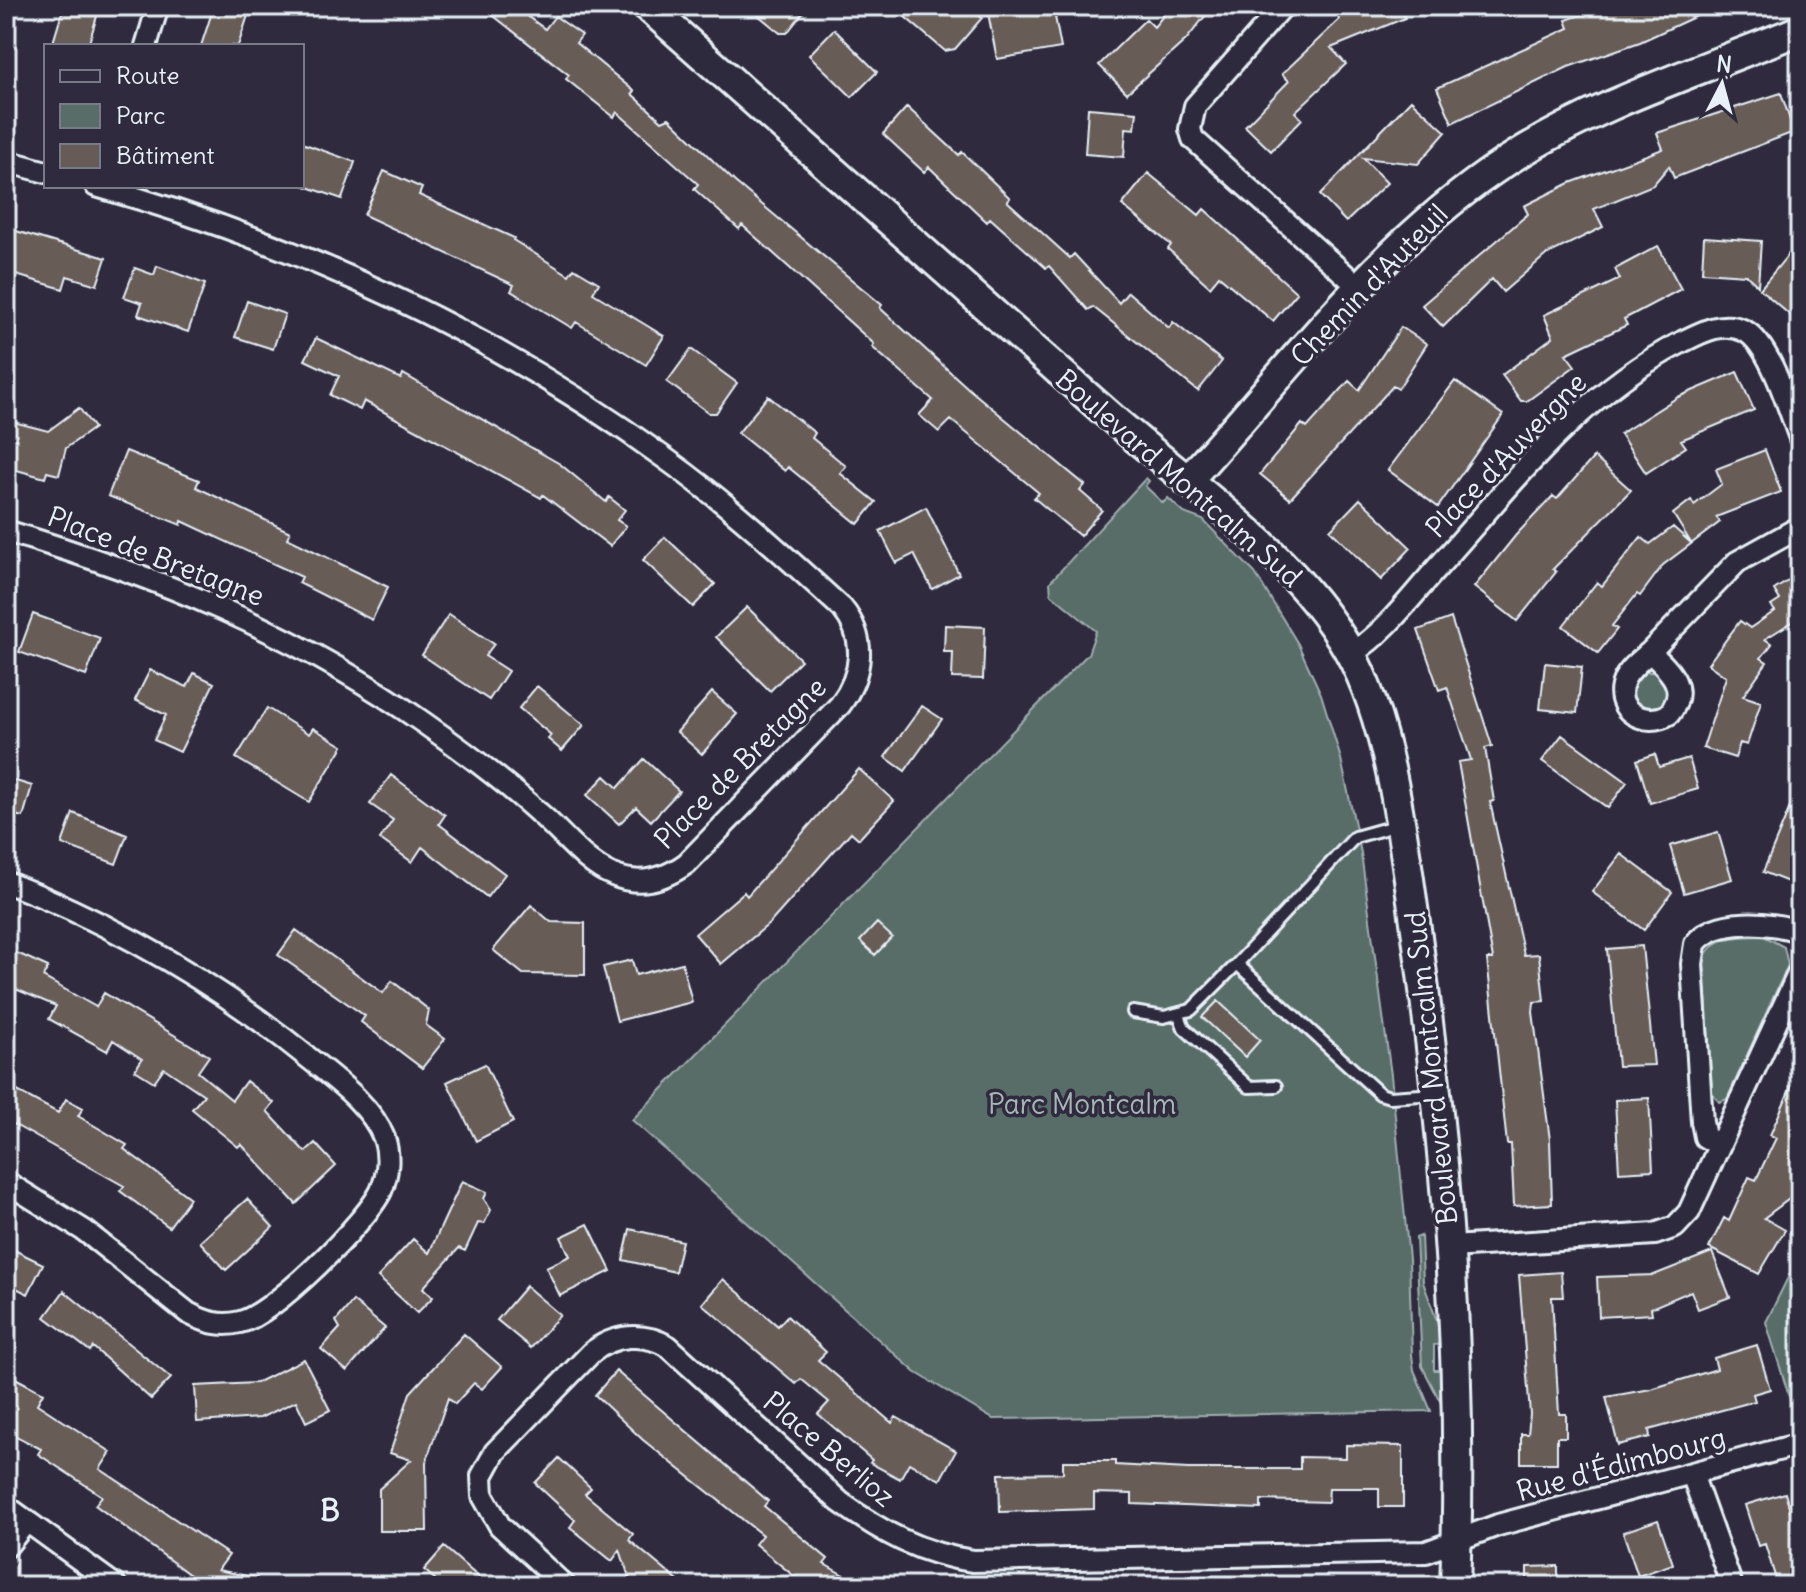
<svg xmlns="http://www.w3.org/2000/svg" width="1806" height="1592" font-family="Delius,sans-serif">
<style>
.green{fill:#586d67;stroke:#a0afb0;stroke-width:2}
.building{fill:#675b57;stroke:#e8f1f8;stroke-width:2}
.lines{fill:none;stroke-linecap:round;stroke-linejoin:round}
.lane-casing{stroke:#e8f1f8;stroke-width:16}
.street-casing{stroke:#e8f1f8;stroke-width:26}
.secondary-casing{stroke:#e8f1f8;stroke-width:34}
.lane{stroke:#2f2a3d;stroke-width:10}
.street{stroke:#2f2a3d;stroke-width:20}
.secondary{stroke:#2f2a3d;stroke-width:28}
.labels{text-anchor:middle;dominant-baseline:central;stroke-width:7;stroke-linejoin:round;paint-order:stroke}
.street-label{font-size:28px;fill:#e8f1f8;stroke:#2f2a3d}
.park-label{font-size:28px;fill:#a7b6b7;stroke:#2f2a3d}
.neighbourhood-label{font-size:30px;font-weight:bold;fill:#e8f1f8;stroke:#2f2a3d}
</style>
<rect width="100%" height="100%" fill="#2f2a3d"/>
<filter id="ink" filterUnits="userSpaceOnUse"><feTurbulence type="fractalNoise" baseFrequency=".0125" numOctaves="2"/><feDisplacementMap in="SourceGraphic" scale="16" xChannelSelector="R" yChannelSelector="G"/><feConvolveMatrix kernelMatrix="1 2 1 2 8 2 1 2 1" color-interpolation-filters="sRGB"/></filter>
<g filter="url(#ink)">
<!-- green -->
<path class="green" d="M1146,478L1149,481L1145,486L1163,503L1168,498L1184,513L1203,520L1255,573L1298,644L1321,694L1341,759L1361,853L1391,1075L1409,1259L1412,1355L1414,1370L1431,1411L993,1419L915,1372L632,1120L1088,654L1096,631L1051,594L1050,582Z
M1630 691a19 19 0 1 1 38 0a19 19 0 1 1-38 0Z
M1764,936L1784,947L1788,965L1727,1099L1719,1102L1712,1092L1704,959C1713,934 1741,937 1764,936Z
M1421,1236L1423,1282L1437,1321L1441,1344L1434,1345V1370H1441L1442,1405L1422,1366L1416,1238Z
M1800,1253V1432L1766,1322Z"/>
<!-- building -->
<path class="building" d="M64,6H100L88,46H52Z
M214,6H251L238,46H201Z
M481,6H513L545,29L555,16L582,35L576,43L634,91L632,94L662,121L669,118L735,182L882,305L880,308L969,389L1085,485L1080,491L1102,510L1080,536L1034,498L1039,493L951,420L939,432L919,415L933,400L872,347L874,344L742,225L739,229L694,189L698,184L617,112L614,117L566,79L569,75Z
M747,6H808L787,33H780Z
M912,6H967L982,18L955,49L945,51L904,16Z
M1028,6H1053L1061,48L997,59L988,13Z
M1171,6H1213L1186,40L1127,93L1099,65L1146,19L1154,27Z
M1334,6H1400L1405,18L1331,48L1346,64L1295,112L1302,119L1271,151L1245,126L1289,81L1282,74L1339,20Z
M1606,6H1718L1640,42L1568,67L1452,123L1437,88L1569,28L1566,20Z
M834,29L877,72L852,97L809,55Z
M1781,93L1794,132L1674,178L1669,166L1653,185L1594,209L1603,227L1546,255L1503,292L1492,279L1443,327L1422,305L1528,214L1524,206L1570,183L1663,149L1657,133Z
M1411,100L1446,132L1418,164L1363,158L1387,183L1346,222L1320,195Z
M907,107L959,155L962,152L1010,198L1007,201L1070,258L1074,254L1119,303L1128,292L1169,328L1173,322L1222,361L1198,391L1093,307L1088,310L1049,266L1046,268L990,218L987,222L929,167L924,172L883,134Z
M1088,108L1137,112L1135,129L1126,128L1124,157L1085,154Z
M302,143L355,162L342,199L302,185Z
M384,171L422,188L419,195L514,238L513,240L569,275L574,268L599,283L593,293L664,336L646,365L576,322L572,328L511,291L514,285L364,215Z
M1148,173L1199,215L1204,209L1297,293L1273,321L1219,276L1210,287L1168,249L1171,245L1122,205Z
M6,228L106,258L97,285L67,276L63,289L6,272Z
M1704,237L1761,241L1758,286L1746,275L1702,272Z
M1800,240V324L1760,289Z
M1658,246L1681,289L1624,319L1627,325L1566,354L1575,366L1527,401H1521L1502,375L1553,337L1544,315L1620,279L1615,269Z
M157,266L205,284L188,332L138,315L142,303L124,297L135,268L154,275Z
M247,301L285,314L273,349L235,337Z
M1401,327L1427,344L1398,389L1393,386L1290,499L1260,474L1302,424L1307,428L1349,381L1359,390Z
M316,338L401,379L403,374L560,464L606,502L609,497L625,510L617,520L626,526L610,546L543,495L541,498L364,401L360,410L330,395L339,376L305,360Z
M691,349L737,383L716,413H709L667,382Z
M1737,372L1754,410L1681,440L1686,447L1646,473L1620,434L1678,397Z
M1455,381L1503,415L1438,507L1388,470Z
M768,396L815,433L812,438L846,466L840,473L876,502L858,524L788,467L785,471L738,433Z
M79,408L94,428L66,448L59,475L47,472L45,478L6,467V420L48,431Z
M1765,450L1781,492L1716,517L1720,522L1663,565L1640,596L1637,594L1612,626L1617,629L1598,653L1563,626L1597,582L1602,586L1641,537L1650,544L1673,527L1691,543L1673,514L1691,500L1694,505L1722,484L1716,469Z
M126,451L199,480L196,487L290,532L287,538L388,587L372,620L299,583L302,577L182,521L181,525L108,496Z
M1594,457L1631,490L1553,569L1556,572L1517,621L1474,587L1516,535L1553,496L1557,499Z
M1360,499L1411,548L1381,580L1330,530Z
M926,507L959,574L932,589L914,554L896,563L880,531Z
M665,537L715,584L693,607L643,560Z
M1800,573V617L1765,639L1772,644L1761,658L1767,662L1743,696L1761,702L1747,745L1740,743L1735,758L1703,748L1726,677L1708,664L1740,621L1750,628L1775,611L1771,606L1780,600L1774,590Z
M747,607L801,660L770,691L716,637Z
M33,614L100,638L86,676L19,652Z
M449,614L494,644L485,656L508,671L489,700L422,655Z
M1451,618L1492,746L1485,748L1494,801L1490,802L1524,955L1539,954L1544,1001L1534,1002L1533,1012L1550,1140L1552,1204L1514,1206L1511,1144H1507L1487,959H1493L1458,762L1471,760L1447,687L1439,690L1418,630Z
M945,625L985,627L983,679L952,678L953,652H944Z
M1545,663L1582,667L1577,713L1540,709Z
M150,670L187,687L194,673L214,683L180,752L154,740L166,715L135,700Z
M537,686L584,725L562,751L548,739L551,735L519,708Z
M712,692L737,714L702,754L677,732Z
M922,706L942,719L905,771L885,757Z
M267,708L309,734L313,728L343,746L309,802L236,758Z
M1562,735L1627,782L1608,808L1542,761Z
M1655,754L1659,767L1689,758L1698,789L1650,803L1637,760Z
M644,759L679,791L651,821L636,807L619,824L587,795L605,776L618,788Z
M859,769L894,801L859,839L851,832L770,923L721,964L695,934L744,892L747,896Z
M391,775L445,815L439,824L505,874L487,897L422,847L412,862L380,839L393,820L370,804Z
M6,778L32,786L23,817L6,813Z
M1800,783V868L1793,884L1763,872Z
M73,813L127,835L116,864L62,844Z
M1718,832L1732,879L1684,893L1670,846Z
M1621,854L1672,892L1644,930L1592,892Z
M531,905L551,922L585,923V975L523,974L493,950Z
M877,923L892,937L875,955L860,941Z
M296,930L383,993L392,981L429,1010L426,1025L445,1039L422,1068L361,1022L365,1016L278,955Z
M1642,946L1654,1065L1618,1066L1607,949Z
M6,948L48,967L43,977L96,1007L104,993L209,1056L198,1072L232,1100L246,1081L274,1103L267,1111L305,1152L315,1143L336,1166L296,1204L241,1144L238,1147L192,1109L204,1095L164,1068L154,1082L135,1070L142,1059L113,1040L107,1051L49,1019L56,1006L6,985Z
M632,960L636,975L682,963L692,1002L617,1021L603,967Z
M1218,1001L1260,1040L1245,1057L1202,1017Z
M485,1064L513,1122L476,1141L447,1082Z
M1800,1066V1176L1789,1199L1764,1218L1785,1230L1759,1274L1709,1248L1724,1218L1729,1221L1749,1177L1756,1180L1776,1138L1770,1135Z
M6,1085L58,1113L66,1099L83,1108L78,1116L127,1145L124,1149L190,1198L169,1227L120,1191L124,1186L6,1120Z
M1649,1098L1653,1170L1619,1172L1615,1100Z
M462,1181L487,1192L484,1199L491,1210L484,1224L478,1223L465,1251L459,1248L423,1288L433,1297L417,1313L378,1277L413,1239L429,1253Z
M247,1199L273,1227L226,1270L200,1242Z
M588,1224L611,1271L560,1296L546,1267L570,1256L561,1237Z
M630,1229L682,1241L675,1272L623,1260Z
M6,1246L43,1264L28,1294L6,1283Z
M1712,1252L1730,1297L1698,1309L1691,1291L1651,1308L1652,1314L1599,1317L1597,1277L1654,1275Z
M1561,1272L1563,1297H1552L1559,1414H1566V1437H1557V1463H1521V1434H1528L1530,1414L1519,1275Z
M723,1279L778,1326L787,1316L826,1352L818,1360L892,1423L896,1417L956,1451L940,1480L909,1463L900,1479L870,1463L872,1460L818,1414L829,1402L801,1379L796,1384L702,1304Z
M526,1286L560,1315L531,1348L497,1320Z
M64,1291L171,1378L151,1399L93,1347L90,1351L45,1317Z
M353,1301L385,1328L347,1371L321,1349L340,1328L336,1321Z
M464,1334L502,1367L482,1389L474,1383L455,1404L448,1398L426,1462L427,1531H379V1489L411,1460L390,1453L410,1393Z
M1757,1345L1770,1389L1753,1394L1755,1401L1649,1430L1650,1437L1618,1445L1606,1397L1651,1389L1717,1369L1714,1358Z
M304,1359L330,1410L306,1422L296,1401L260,1418L197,1422L195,1386L256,1383Z
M616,1371L768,1501L764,1506L828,1559L824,1564L863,1586H806L755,1544L762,1535L643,1440L595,1395Z
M6,1373L43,1393L37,1404L111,1452L100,1469L229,1555L218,1570L257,1578V1586H205L95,1505L102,1496L38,1454L41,1449L6,1431Z
M1346,1445L1403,1446V1507H1379V1488H1329L1328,1502L1261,1500V1509L1132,1504V1494L1094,1493V1509L1000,1512L999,1474L1063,1473V1461H1115V1465L1188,1469H1300V1457L1346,1458Z
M559,1458L591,1488L585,1494L633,1534L629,1540L684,1586H632L620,1550L612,1561L570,1527L575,1520L535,1483Z
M1785,1493L1800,1545V1586H1778L1765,1544L1758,1546L1745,1505Z
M1658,1520L1673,1564L1638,1576L1623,1532Z
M444,1547L468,1568L489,1586H443L424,1570Z
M1558,1566V1586H1527V1567Z"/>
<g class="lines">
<defs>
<path id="lane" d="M1398,825L1355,837L1237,964L1380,1094L1390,1097L1436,1094
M1133,1012L1164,1017L1191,1010L1237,964
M1179,1015L1184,1028L1249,1087L1276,1086"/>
<path id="street" d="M1283,6L1195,106L1190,129L1193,139L1359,287
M146,46L158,6
M6,161L46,172
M6,531C154,575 297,633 424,723C464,751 503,780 539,813C562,832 585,864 613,875C640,887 665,879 687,863L840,705C863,674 867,638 842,608C785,556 729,504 666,459C493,333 301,244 96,186
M1650,652L1737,562L1800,527
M1650,652C1669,670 1690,688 1669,714C1646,728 1611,711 1624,680C1629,669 1641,660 1650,652Z
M1351,654C1385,633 1410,598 1437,568C1512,484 1580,394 1682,342C1702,332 1723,320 1745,331C1771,345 1789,411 1800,438
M6,882C119,926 221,986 315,1063C340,1083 372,1107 384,1138C390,1155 388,1175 381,1191C366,1222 273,1315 240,1322C221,1327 205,1322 188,1313L85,1231L6,1182
M1719,1145L1705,1137L1702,1122L1692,964L1695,944C1714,917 1772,921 1800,932
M1451,1247L1655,1234L1675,1227L1689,1212L1800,970
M1692,1474L1732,1586
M6,1506L116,1586
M6,1547L27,1521
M565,1586L500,1526L483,1496L482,1476L495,1452L591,1353C614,1334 643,1332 668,1346L840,1502C881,1532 921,1554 973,1561L1426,1552L1498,1525L1800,1444"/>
<path id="secondary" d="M647,6C800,142 952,278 1105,412C1190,487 1292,551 1349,651C1391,725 1404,845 1416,929C1446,1147 1464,1366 1455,1586
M1187,481C1289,370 1379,244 1507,161C1596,103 1702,70 1800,30"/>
</defs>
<!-- lane casing -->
<use href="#lane" class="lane-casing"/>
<!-- street casing -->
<use href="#street" class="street-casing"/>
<!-- secondary casing -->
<use href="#secondary" class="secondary-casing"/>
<!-- lane -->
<use href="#lane" class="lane"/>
<!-- street -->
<use href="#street" class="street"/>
<!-- secondary -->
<use href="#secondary" class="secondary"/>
</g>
</g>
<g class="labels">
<!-- street labels -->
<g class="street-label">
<text transform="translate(1369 285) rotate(-46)">Chemin d'Auteuil</text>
<text transform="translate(1506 455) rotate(-46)">Place d'Auvergne</text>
<text transform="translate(1179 478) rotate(41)">Boulevard Montcalm Sud</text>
<text transform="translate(156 556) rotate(21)">Place de Bretagne</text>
<text transform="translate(740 763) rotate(-45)">Place de Bretagne</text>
<text transform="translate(1431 1068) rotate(-96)">Boulevard Montcalm Sud</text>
<text transform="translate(829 1449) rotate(40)">Place Berlioz</text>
<text transform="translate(1621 1464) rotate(-15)">Rue d'Édimbourg</text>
</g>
<!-- park labels -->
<g class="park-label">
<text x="1082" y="1104">Parc Montcalm</text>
</g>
<!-- neighbourhood labels -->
<g class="neighbourhood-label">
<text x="330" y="1510">B</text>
</g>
</g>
<!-- margin -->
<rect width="1806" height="1592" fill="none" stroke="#2f2a3d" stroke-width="32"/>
<rect x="16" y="16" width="1774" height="1560" fill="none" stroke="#e8f1f8" stroke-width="3" filter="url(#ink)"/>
<!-- legend -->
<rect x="44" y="44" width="260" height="144" fill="#2f2a3d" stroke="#797a88" stroke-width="2"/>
<rect x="60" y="70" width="40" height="12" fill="#2f2a3d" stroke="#797a88" stroke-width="2"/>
<text x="116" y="84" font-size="24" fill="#e8f1f8">Route</text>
<rect x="60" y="104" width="40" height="24" fill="#586d67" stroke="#797a88" stroke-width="2"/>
<text x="116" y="124" font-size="24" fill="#e8f1f8">Parc</text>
<rect x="60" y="144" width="40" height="24" fill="#675b57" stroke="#797a88" stroke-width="2"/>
<text x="116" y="164" font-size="24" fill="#e8f1f8">Bâtiment</text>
<!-- north arrow -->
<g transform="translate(1722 84) rotate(6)" stroke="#2f2a3d" stroke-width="6" paint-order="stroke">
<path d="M0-6L14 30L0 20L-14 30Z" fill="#e8f1f8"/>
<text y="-12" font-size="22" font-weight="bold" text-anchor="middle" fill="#e8f1f8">N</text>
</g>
</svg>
